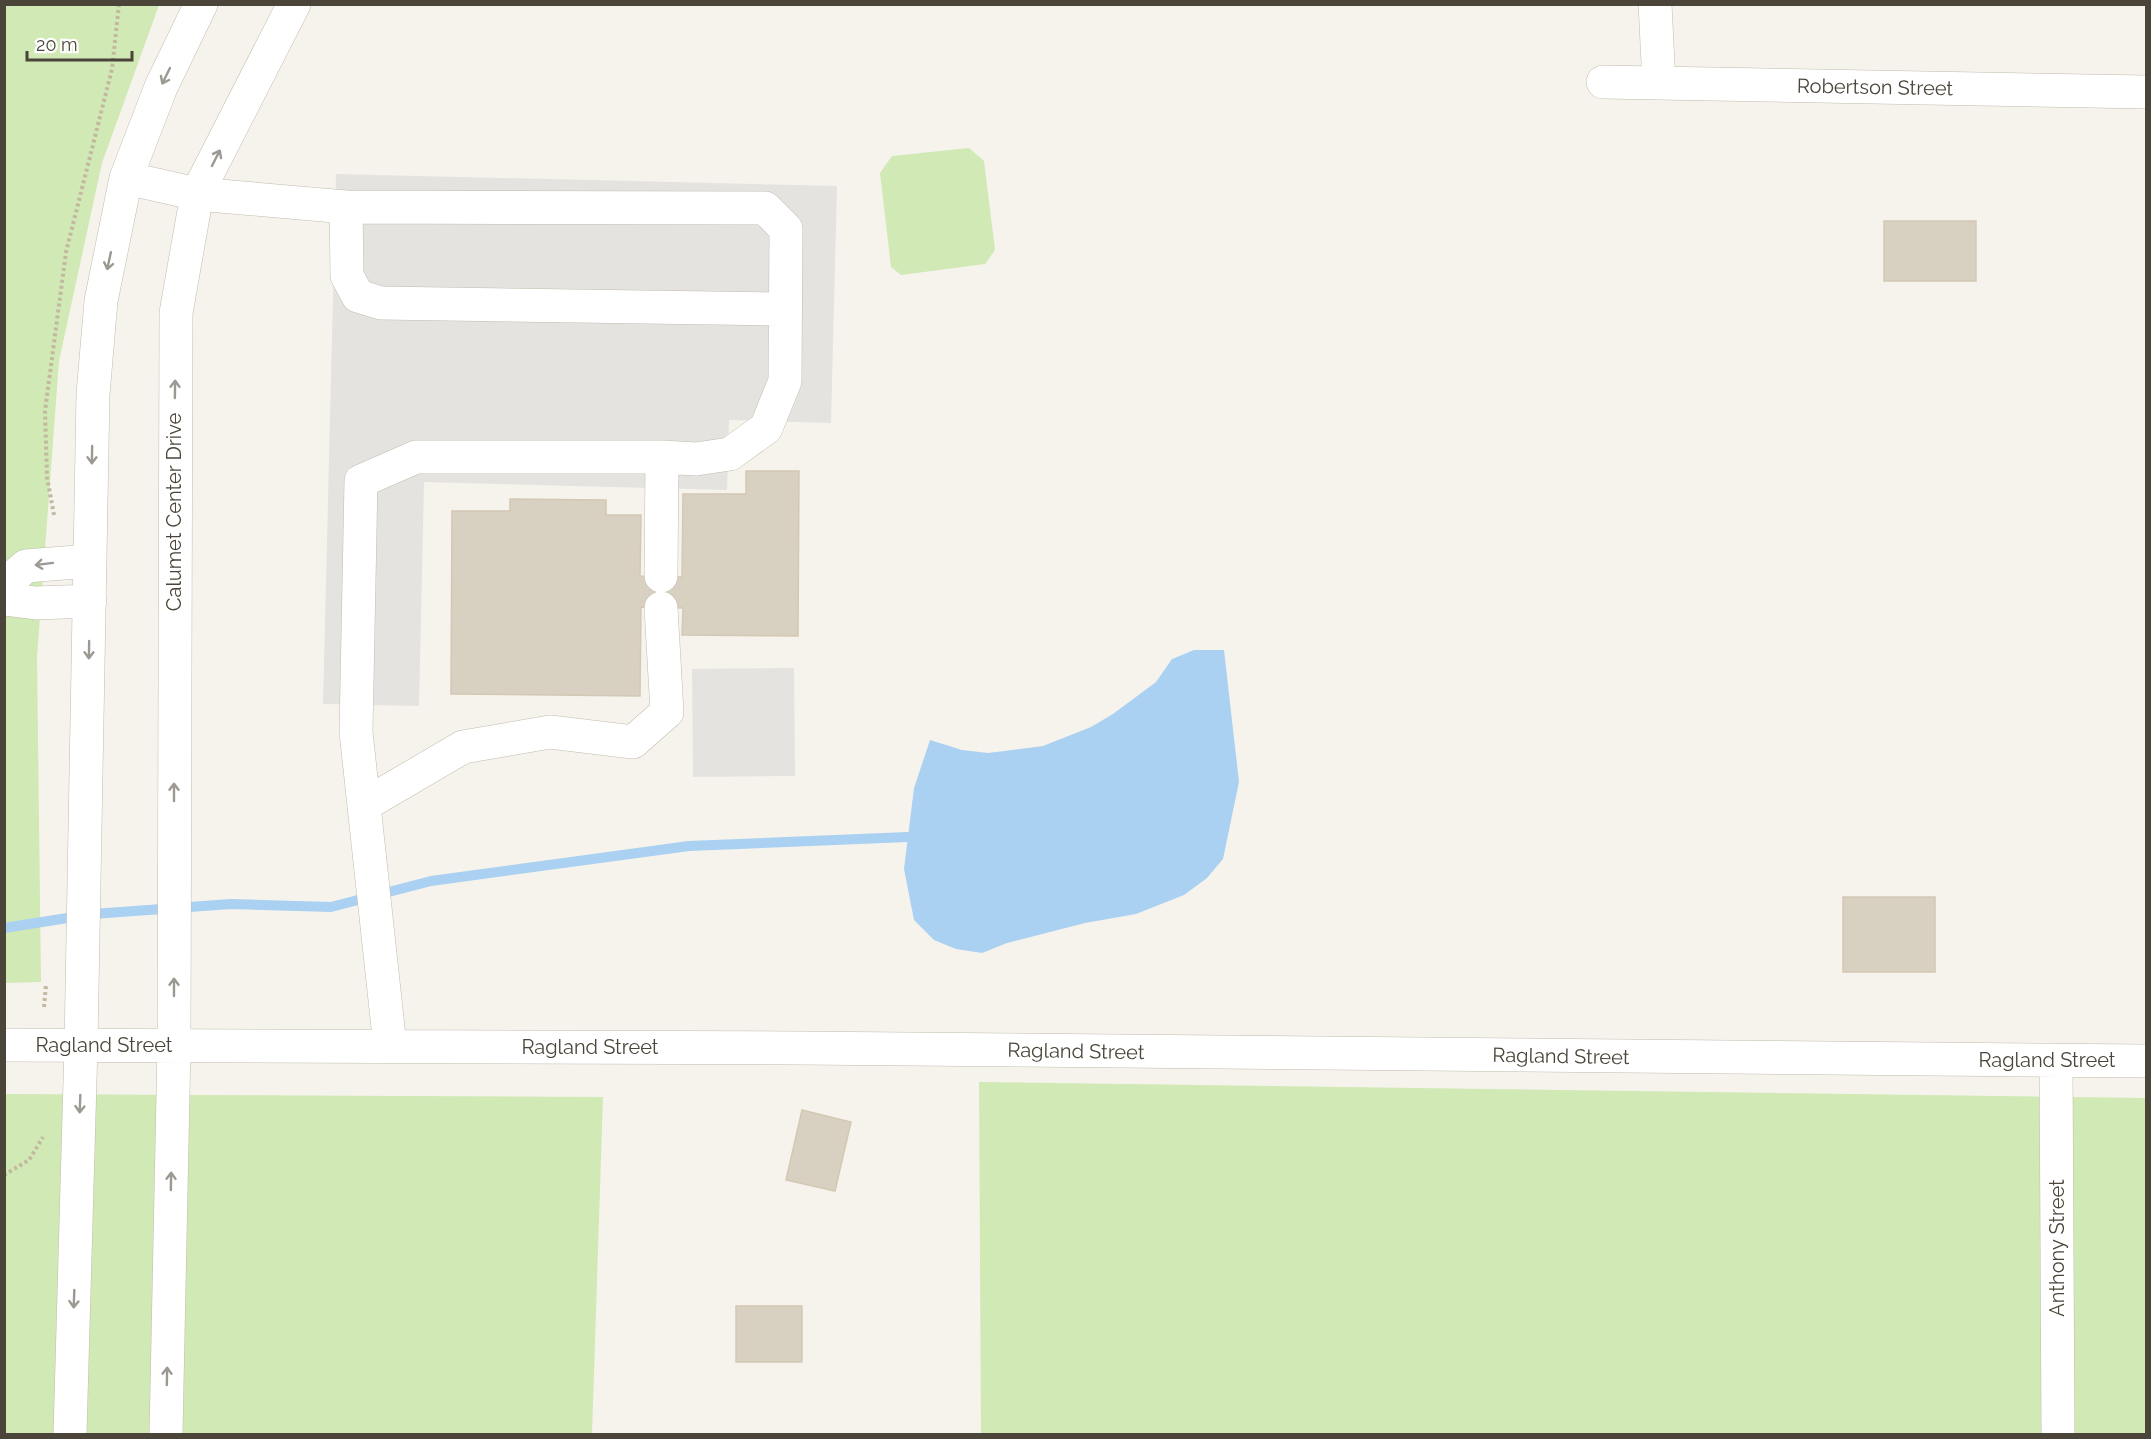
<svg xmlns="http://www.w3.org/2000/svg" width="2151" height="1439" font-family="Raleway,sans-serif">
<style>
.green{fill:#d0e9b5}
.parking{fill:#e5e3e0}
.water{fill:#aad1f1}
.lines{fill:none;stroke-linecap:round;stroke-linejoin:round}
.stream{stroke:#aad1f1;stroke-width:10}
.building{fill:#d8d0c1;stroke:#d3c8b4;stroke-width:1.5}
.minor-casing{stroke:#c2bcae;stroke-width:34}
.path{stroke:#c3b89f;stroke-width:4;stroke-dasharray:3 3;stroke-linecap:butt}
.minor{stroke:#fff;stroke-width:33}
.oneway{stroke:#9c9992}
.labels{text-anchor:middle;dominant-baseline:central;stroke-width:5;stroke-linejoin:round;paint-order:stroke}
.street-label{font-size:20px;fill:#4b4539;stroke:#fff}
</style>
<rect width="100%" height="100%" fill="#f6f3ec"/>
<!-- green -->
<path class="green" d="M4,5H159L102,163L59,361L37,657L41,982L5,983Z
M969,148L984,161L995,250L985,264L901,275L891,267L880,173L892,156Z
M979,1082L2146,1098V1434H981Z
M5,1094L603,1097L592,1434H5Z"/>
<!-- parking -->
<path class="parking" d="M336,174L837,186L831,423L729,420L727,490L424,482L419,706L323,704Z
M794,668L795,776L693,777L692,669Z"/>
<!-- water -->
<path class="water" d="M1194,650H1224L1239,782L1223,859L1207,878L1184,895L1136,914L1085,923L1007,943L982,953L956,949L934,940L914,920L904,869L914,788L930,740L962,750L988,753L1043,746L1091,727L1113,714L1156,682L1172,659Z"/>
<g class="lines">
<!-- stream -->
<path class="stream" d="M4,928L93,914L231,904L331,907L431,881L689,846L908,837"/>
</g>
<!-- building -->
<path class="building" d="M1884,221H1976V281H1884Z
M746,471H799L798,636L682,635L683,608L641,607L640,696L451,694L452,511H510V499L606,500V515H641L640,576L682,577L683,494H746Z
M1843,897H1935V972H1843Z
M802,1110L851,1122L835,1191L786,1180Z
M736,1306H802V1362H736Z"/>
<g class="lines">
<defs>
<path id="minor" d="M1655,4L1659,83
M1603,82L2146,92
M126,178L197,194L346,207L765,208L786,229L785,381L766,428L730,454L696,459L662,457H416L361,481L356,732L390,1046
M346,207L347,276L358,296L381,303L784,309
M661,576L662,457
M4,585L26,566L90,561
M4,599L36,603L90,601
M364,805L463,747L550,732L633,742L667,712L661,608
M4,1045L798,1048L2146,1061
M2056,1061L2058,1434
M70,1434L81,1045L93,394L101,301L126,178L161,87L201,4
M166,1434L174,1046L176,313L197,194L294,4"/>
</defs>
<!-- minor casing -->
<use href="#minor" class="minor-casing"/>
<!-- path -->
<path class="path" d="M54,515L47,477L45,411L66,252L112,69L119,4
M44,1007L46,985
M4,1175L29,1160L43,1137"/>
<!-- minor -->
<use href="#minor" class="minor"/>
</g>
<!-- one-way arrows -->
<defs><path id="oneway-shaft" d="M-6 0H5M1.5-3L5.5 0L1.5 3" fill="none" stroke-width="1.6" stroke-linecap="round" stroke-linejoin="round" transform="scale(1.5)"/></defs>
<g class="oneway">
<use href="#oneway-shaft" transform="translate(166 76) rotate(116)"/>
<use href="#oneway-shaft" transform="translate(216 158) rotate(-63)"/>
<use href="#oneway-shaft" transform="translate(109 261) rotate(102)"/>
<use href="#oneway-shaft" transform="translate(175 389) rotate(-89)"/>
<use href="#oneway-shaft" transform="translate(92 455) rotate(91)"/>
<use href="#oneway-shaft" transform="translate(44 564) rotate(173)"/>
<use href="#oneway-shaft" transform="translate(89 650) rotate(91)"/>
<use href="#oneway-shaft" transform="translate(174 792) rotate(-90)"/>
<use href="#oneway-shaft" transform="translate(174 987) rotate(-90)"/>
<use href="#oneway-shaft" transform="translate(80 1104) rotate(92)"/>
<use href="#oneway-shaft" transform="translate(171 1181) rotate(-89)"/>
<use href="#oneway-shaft" transform="translate(74 1299) rotate(92)"/>
<use href="#oneway-shaft" transform="translate(167 1376) rotate(-89)"/>
</g>
<g class="labels">
<!-- street labels -->
<g class="street-label">
<text transform="translate(1875 87) rotate(1)">Robertson Street</text>
<text transform="translate(174 512) rotate(-90)">Calumet Center Drive</text>
<text x="104" y="1045">Ragland Street</text>
<text x="590" y="1047">Ragland Street</text>
<text transform="translate(1076 1051) rotate(1)">Ragland Street</text>
<text transform="translate(1561 1056) rotate(1)">Ragland Street</text>
<text x="2047" y="1060">Ragland Street</text>
<text transform="translate(2057 1248) rotate(-90)">Anthony Street</text>
</g>
</g>
<!-- border -->
<rect width="2151" height="1439" fill="none" stroke="#4b4539" stroke-width="12"/>
<!-- scale -->
<path d="M27 51v9h105v-9" fill="none" stroke="#4b4539" stroke-width="3"/>
<text x="36" y="51" font-size="18" fill="#4b4539" stroke="#ffffff" stroke-width="4.5" paint-order="stroke">20 m</text>
</svg>
